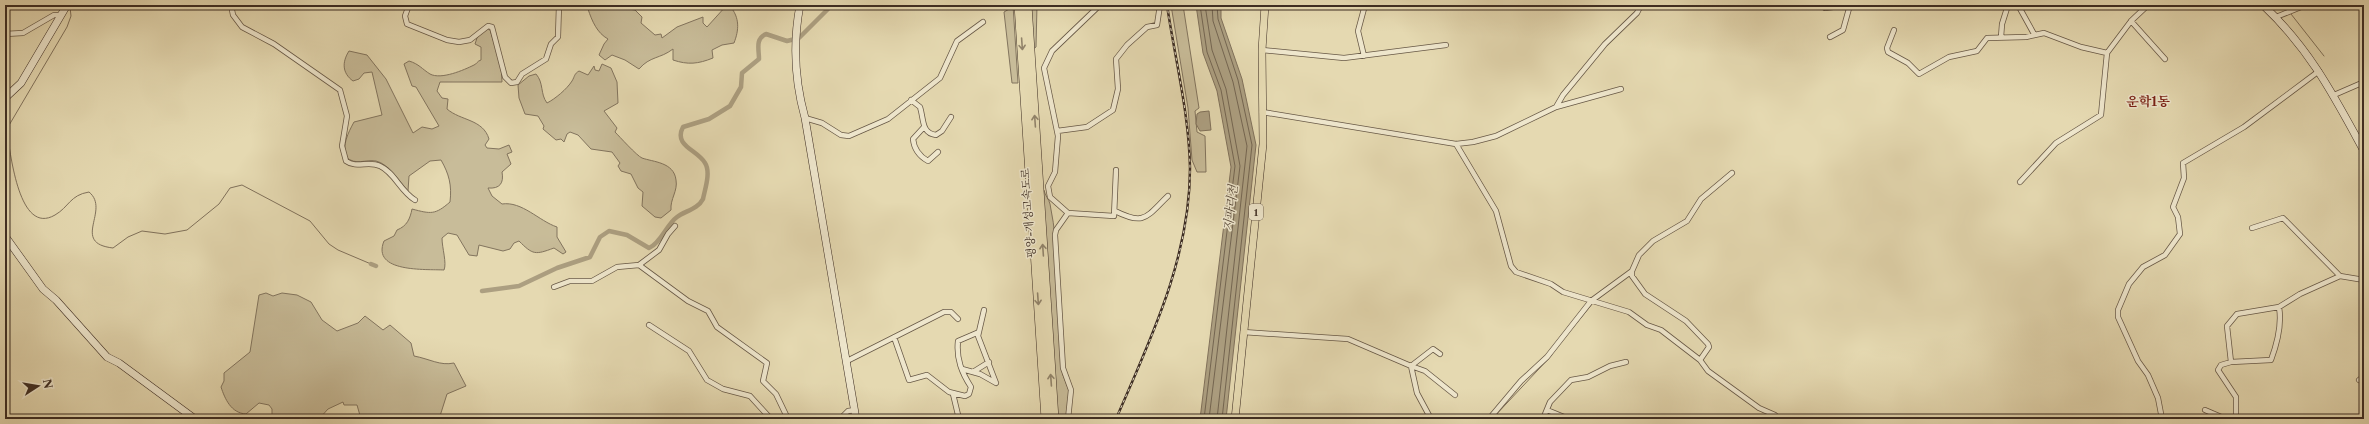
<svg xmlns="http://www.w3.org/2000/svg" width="2369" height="424" font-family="'Libre Caslon Text','Noto Serif KR',serif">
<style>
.green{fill:#c8bc99;stroke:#82745e}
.water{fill:#ac9f81;stroke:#80715b}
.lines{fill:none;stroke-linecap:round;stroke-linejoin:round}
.shore{stroke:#746652;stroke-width:1}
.stream{stroke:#80715b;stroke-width:1}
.canal{stroke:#ac9f81;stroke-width:4.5}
.river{stroke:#ac9f81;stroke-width:7}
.street-casing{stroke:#675846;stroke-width:6}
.secondary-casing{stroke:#3d2d23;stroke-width:8}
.primary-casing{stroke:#3d2d23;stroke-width:8}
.highway-casing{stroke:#3d2d23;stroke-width:10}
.street{stroke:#eee6cc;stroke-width:4.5}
.secondary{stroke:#eee6cc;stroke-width:7}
.primary{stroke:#e5d9b1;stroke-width:7}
.highway{stroke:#e5d9b1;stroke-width:9}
.rail-casing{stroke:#3d2d23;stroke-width:2.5}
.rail{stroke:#eee6cc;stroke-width:1;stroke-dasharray:3;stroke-linecap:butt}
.oneway{stroke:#91836a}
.labels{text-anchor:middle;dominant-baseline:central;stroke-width:3;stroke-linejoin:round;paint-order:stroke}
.shield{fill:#eee6cc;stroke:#726456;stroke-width:1}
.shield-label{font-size:10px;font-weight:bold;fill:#3d2d23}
.street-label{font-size:11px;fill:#3d2d23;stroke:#eee6cc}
.water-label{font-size:12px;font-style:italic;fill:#594a3a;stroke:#eee6cc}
.quarter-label{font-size:13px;font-weight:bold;fill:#7a1f14;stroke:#eee6cc}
</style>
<rect width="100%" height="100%" fill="#e5d9b1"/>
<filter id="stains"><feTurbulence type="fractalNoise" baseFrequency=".005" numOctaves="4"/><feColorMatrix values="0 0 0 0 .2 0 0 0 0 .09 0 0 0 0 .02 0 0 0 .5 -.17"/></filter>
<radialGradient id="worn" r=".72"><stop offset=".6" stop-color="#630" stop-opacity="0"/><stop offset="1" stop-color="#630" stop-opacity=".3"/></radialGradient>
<!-- green -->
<path class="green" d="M593,5H621L623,8L635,10L642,17L641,23L655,35L661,34L662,38L677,27L703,17V23L707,27L726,6H730C740,18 739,30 734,43L722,45L712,50L713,58C698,64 688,65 673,60V49C660,59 650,56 639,69L625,60L612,55L605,60L599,55L604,44L608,39C597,33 592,21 588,9Z
M1011,5H1013L1018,83H1012L1004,12L1011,8Z
M1031,5H1037L1036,47L1032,50Z
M1171,5H1183L1199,108L1195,111L1197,132L1205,136L1206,172H1197L1192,160L1188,108Z
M487,28L490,30L501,64L502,82H440L437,91L442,98L448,99L447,109C461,121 483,119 489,139L485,145L487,148L499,149L509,145L512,152L507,154L511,164L502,172C504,183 500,189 488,188L492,196L502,204C522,201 539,221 557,227V237L566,252L563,254L554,248C535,255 533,255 519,241L514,243L510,249L503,251L479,245L477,256L469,255L457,235L448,233L442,238C442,248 447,263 444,270C426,269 371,273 384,241L394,236L397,230C407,226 410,219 412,209C431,214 435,215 450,202C452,185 449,174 441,160L430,161L409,176L408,191C399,181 389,164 376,161C365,159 356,166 346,157C342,145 348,133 354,122L382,115L372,72L364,73L359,79L353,81C342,73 342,62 349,51L367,55L386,79L413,133L422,127L432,129L439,126L416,87L412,86L404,64L409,61C419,64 422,69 430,74C441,80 464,70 474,65C477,64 477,61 481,60V47L475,44L477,38Z
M602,64L611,68L617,82L618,103L604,111L617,128L615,132C619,136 637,156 642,158C653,162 674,162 676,180C678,191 670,199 671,210L661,218L655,217L642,206L643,192L638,188L631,174L621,171L618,166L620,163L612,152L591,149L578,135L570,132L567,134L564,142L561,139L556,140L543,129L544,126L538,116L525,114L519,98L518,85L529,76L536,74C544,83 540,94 547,103C555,99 567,89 572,81C575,76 574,74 579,71L588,75L594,66L595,70L599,71Z
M1044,190C1045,196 1049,199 1050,204C1060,251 1058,313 1061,362L1063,375L1070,393L1067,419H1058L1041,191Z
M266,293L273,296L282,293L297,295L311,302L322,320L337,331L358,323L365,316L383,330L390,325L411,343L414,356C430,359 440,366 454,363L466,386L447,394L440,416L437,419H361L357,405H344L343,402L328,409L319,419H272V409L269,405L259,403L246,414C231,413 225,399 221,387L224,381V373L250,352L259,295Z"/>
<!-- water -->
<path class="water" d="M1196,5H1221V18L1242,79L1256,145L1226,419H1200L1231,167L1217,91L1203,53Z
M1209,111L1211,130L1200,131L1196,124L1197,114L1200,112Z"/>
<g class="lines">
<!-- shore -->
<path class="shore" d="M1200,5L1207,52L1221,90L1235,166L1204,419
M1205,5L1212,50L1226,89L1240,166L1209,419
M1212,5L1213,21L1233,82L1247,146L1217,419
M1217,5L1218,19L1238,80L1252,145L1222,419"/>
<!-- stream -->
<path class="stream" d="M2283,5L2284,6
M70,7L71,16L67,27L8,127L7,133C11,155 19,236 55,215C69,207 70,195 89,192C111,210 70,243 113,248L128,237L142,231L165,234L187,230L219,204L230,188L242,185L310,221L329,244L338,250L371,264
M2291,14L2324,56
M1597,300L1605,293
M1571,330L1593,303
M1492,419L1552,355"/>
<!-- canal -->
<path class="canal" d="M371,264L376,266
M482,291L519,286L557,268L590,257L600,237L609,231L627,235L649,248C661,243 666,225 677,217C685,211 698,209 703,199C705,189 711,172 705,163C698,150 673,146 683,127L709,119L730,106L741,87L742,73L759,59C759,49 755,39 766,34L787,41L799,38L832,5"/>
<!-- river -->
<path class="river" d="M5,413L9,419"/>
<defs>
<path id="street" d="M231,5L233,15L242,27L274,44L340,90L347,116L342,146L346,161C357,169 368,160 380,166C395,173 400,191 415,200
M409,5L405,16L407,24L447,40L459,42L470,40L488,26L492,27L505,77L511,83L517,82L522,74L546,59L551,44L558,37L559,5
M1100,5L1052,51L1044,68L1058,136L1055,172L1048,186L1050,197L1068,213L1114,216L1116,170
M1821,5L1825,8L1850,5
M2018,5L2034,34
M2276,17L2306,5
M2131,21L2165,59
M1894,30L1887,48L1888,52L1908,63L1919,74L1949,57L1977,51L1987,38L2026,37L2044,33L2081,47L2107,53
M5,34L23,33L54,15H61
M1830,37L1843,30L1850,5
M2001,37L2002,24L2008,5
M1262,50L1344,58L1446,45
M1364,56L1358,31L1365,5
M2334,95L2364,82
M911,100L920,107C924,119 921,133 936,135L942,131L951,117
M1556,107L1621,89
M1262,112L1456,144L1473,142L1496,136L1556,107L1563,95L1605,44L1637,13L1641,5
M805,118L822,123L841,135L849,136L888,119L940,78L957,41L983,22
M924,127L913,139C914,149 919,156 928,161L938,152
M1057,131L1087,127L1113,110L1118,89L1116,59L1127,45L1147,27L1157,25L1160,5
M1456,144L1496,211L1511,266L1516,272L1551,284L1563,292L1629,312L1647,325L1661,330L1700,360L1708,371L1759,408L1775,415L1779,419
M2020,182L2056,143L2101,115L2107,53L2131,21L2148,5
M1115,211C1145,226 1146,217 1168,196
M675,226L668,234L659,250L639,265L688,301L708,311L717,327L767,363L763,381L776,394L788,419
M2252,228L2283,218L2340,276
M554,287L570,281H592L617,267L639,265
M984,310L978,336L996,383
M649,325L689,351L707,380L723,389L750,396L771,419
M1243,332L1348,339L1411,366L1417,393L1431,419
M894,337L909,380L927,375L949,392L965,396L969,394L971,387C962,373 956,359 958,341L979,332
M1440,354L1433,349L1411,366L1425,371L1455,395
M1700,360L1709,347L1708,344L1686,321L1645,294L1632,276V271L1639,255L1653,241L1687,221L1701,199L1732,173
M847,361L944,312H951L958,319
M2231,362L2227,326L2237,314L2279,307L2300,294L2340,276L2364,280
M962,369L980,374L996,383
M973,372L989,362
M2359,380L2364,376
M953,394L959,419
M1547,410L1569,419
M2205,410L2226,419
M840,419L848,411L855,410
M1068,419L1071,390L1063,368L1055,235L1056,230L1068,213
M1489,419L1521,381L1547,357L1591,301L1632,271
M1543,419L1550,402L1571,380L1588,377L1610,366L1626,362
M2162,419L2158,398L2148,375L2138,361L2118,317V310L2129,284L2143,267L2165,255L2180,234L2178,217L2173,207L2184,178L2183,163L2244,127L2319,71
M2236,419V397L2218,370L2221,365L2231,362L2271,360C2277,344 2282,324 2279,307"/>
<path id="secondary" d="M800,5C793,42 795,82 805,118L856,419
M2263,5C2310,49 2334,96 2364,151
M5,98L21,83L67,5
M5,236L43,289L56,300L107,357L119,363L195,419"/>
<path id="primary" d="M1235,419L1263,144L1262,50L1265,5"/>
<path id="highway" d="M1019,5L1046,419
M1027,5L1054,419"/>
</defs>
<!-- street casing -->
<use href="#street" class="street-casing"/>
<!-- secondary casing -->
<use href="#secondary" class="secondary-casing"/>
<!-- primary casing -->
<use href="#primary" class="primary-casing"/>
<!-- highway casing -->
<use href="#highway" class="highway-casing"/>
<!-- street -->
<use href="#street" class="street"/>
<!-- secondary -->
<use href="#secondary" class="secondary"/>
<!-- primary -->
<use href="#primary" class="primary"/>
<!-- highway -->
<use href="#highway" class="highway"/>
<defs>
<path id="rail" d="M1116,419C1151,338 1190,258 1190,168C1189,113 1175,59 1167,5"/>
</defs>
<!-- rail casing -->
<use href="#rail" class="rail-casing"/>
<!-- rail -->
<use href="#rail" class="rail"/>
</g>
<!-- one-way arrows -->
<defs><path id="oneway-shaft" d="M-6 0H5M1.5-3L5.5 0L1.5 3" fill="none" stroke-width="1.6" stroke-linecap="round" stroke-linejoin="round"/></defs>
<g class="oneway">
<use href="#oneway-shaft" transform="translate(1022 44) rotate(86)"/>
<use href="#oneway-shaft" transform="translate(1035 121) rotate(-94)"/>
<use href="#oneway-shaft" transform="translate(1043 250) rotate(-94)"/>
<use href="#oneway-shaft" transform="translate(1038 299) rotate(86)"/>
<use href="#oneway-shaft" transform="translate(1051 380) rotate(-94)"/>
</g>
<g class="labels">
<!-- shield labels -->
<rect class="shield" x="1249" y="204" width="14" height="16" rx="3"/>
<g class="shield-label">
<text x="1256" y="212">1</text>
</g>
<!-- street labels -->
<g class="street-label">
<text transform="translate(1028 213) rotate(-94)">평양-개성고속도로</text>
</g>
<!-- water labels -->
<g class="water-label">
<text transform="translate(1230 208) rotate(-83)">지파리천</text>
</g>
<!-- quarter labels -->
<g class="quarter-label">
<text x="2148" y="101">운학1동</text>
</g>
</g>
<!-- margin -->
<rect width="2369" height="424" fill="none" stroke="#e5d9b1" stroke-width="20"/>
<rect x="6" y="6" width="2357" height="412" fill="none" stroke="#3d2d23" stroke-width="2"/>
<rect x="10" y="10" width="2349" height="404" fill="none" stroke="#3d2d23"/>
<!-- north arrow -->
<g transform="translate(38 386) rotate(78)" stroke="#eee6cc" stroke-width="3" paint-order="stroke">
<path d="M0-3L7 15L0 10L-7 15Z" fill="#3d2d23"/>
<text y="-6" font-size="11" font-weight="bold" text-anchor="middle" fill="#3d2d23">N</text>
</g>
<rect width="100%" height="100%" filter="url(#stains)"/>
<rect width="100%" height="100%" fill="url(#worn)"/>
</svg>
